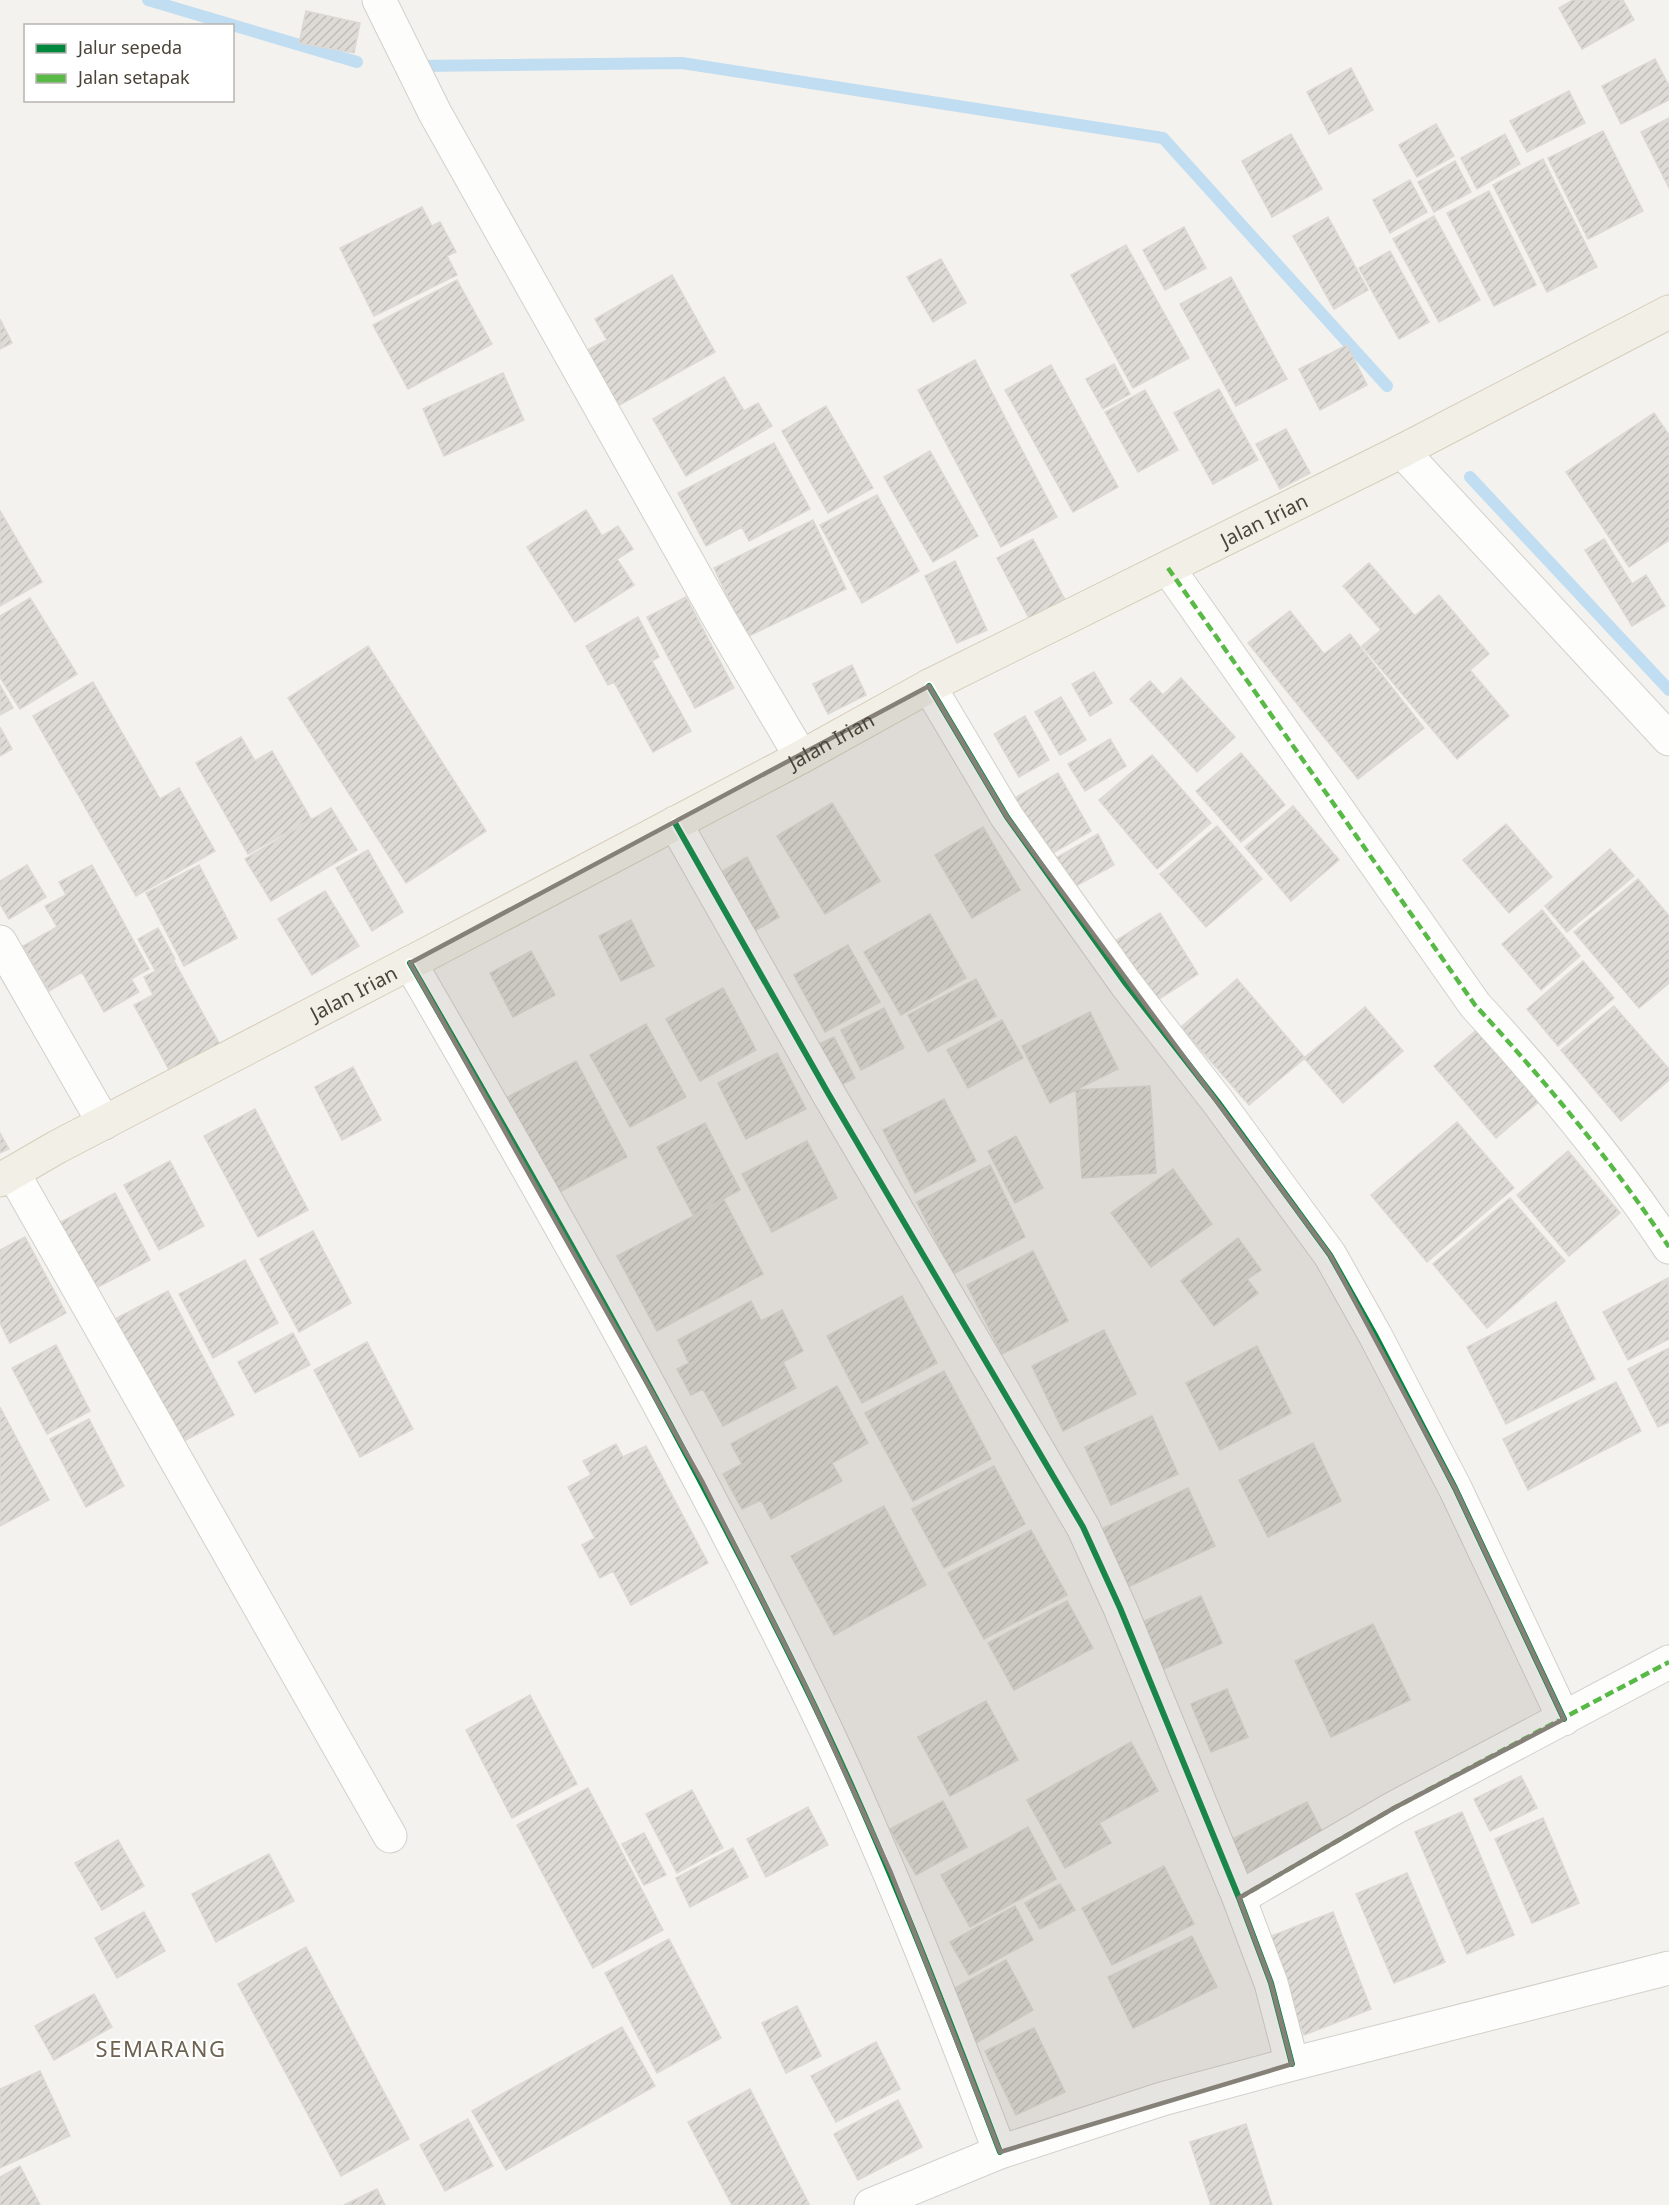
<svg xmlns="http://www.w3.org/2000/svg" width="1669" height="2205" font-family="'Noto Sans',sans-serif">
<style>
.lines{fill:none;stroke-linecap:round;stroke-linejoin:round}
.stream{stroke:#c0ddf1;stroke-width:12}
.building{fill:url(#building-hatch);stroke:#dcd9d4;stroke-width:1.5}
.street-casing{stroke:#d2d0cb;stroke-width:35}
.primary-casing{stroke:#d6cebb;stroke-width:35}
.street{stroke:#fdfdfc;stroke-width:33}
.primary{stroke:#f2efe6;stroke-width:33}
.quiet{stroke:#58b947;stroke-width:4.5;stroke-dasharray:9 4.5;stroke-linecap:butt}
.cycleway-casing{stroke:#fff;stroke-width:10}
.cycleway{stroke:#00873e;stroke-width:6}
.marked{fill:#868178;fill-opacity:0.2;stroke:#868178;stroke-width:4.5;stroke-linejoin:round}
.labels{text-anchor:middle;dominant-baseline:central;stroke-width:4.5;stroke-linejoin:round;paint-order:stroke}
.street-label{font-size:20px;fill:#4b4439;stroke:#fff}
.quarter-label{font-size:22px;letter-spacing:1.5px;fill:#6e6250;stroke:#fff}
</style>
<defs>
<pattern id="building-hatch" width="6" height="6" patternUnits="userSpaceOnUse" patternTransform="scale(1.5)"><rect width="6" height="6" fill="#dedbd6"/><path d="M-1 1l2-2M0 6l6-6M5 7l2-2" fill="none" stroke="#c0bdb8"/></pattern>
</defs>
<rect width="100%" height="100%" fill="#f4f2ee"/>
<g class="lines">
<!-- stream -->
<path class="stream" d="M148,0L357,62
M413,66L682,63L1163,138L1387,386
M1470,477L1669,690"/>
</g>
<!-- building -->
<path class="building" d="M1573,0H1623L1634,20L1582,49L1559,8Z
M306,11L360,23L354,53L299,43Z
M1655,59L1669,86V100L1621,124L1602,86Z
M1351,68L1373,110L1329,134L1307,92Z
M1569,91L1585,123L1527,152L1510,121Z
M1669,118V188L1641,132Z
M1436,124L1454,156L1417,177L1399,145Z
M1603,131L1643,211L1588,239L1548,158Z
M1291,134L1322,189L1272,217L1242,161Z
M1505,134L1520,164L1477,189L1461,158Z
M1543,159L1597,267L1547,292L1493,185Z
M1455,161L1471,192L1434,212L1418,182Z
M1410,180L1427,212L1390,233L1373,200Z
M1489,191L1536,285L1494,306L1447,213Z
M422,207L432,226L440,222L456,252L447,256L457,275L374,316L340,248Z
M1434,216L1480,300L1439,322L1393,239Z
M1328,217L1368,290L1334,309L1293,236Z
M1184,227L1206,268L1165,290L1143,250Z
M1126,245L1189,358L1133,388L1071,275Z
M1390,251L1429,322L1399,339L1359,268Z
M941,259L966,303L933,322L907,277Z
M672,275L715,352L616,407L585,351L607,340L595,319Z
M1231,277L1287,379L1236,406L1180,304Z
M457,280L492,344L408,389L373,325Z
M0,319L12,343L0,349Z
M1347,345L1367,385L1320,410L1299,369Z
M975,360L1057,517L1001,547L918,390Z
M1114,364L1130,394L1103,409L1086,379Z
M1051,365L1118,487L1073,512L1005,390Z
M503,373L524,420L444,456L423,409Z
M724,377L744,411L758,403L772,426L686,476L653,419Z
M1219,389L1258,460L1213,484L1174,413Z
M1145,390L1178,450L1138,472L1105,412Z
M826,406L873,488L828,513L782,431Z
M1654,413L1669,435V540L1629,567L1566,472Z
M1286,429L1310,473L1280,489L1256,444Z
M774,443L810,509L749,541L742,527L706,546L678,493Z
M930,451L978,536L933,562L884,477Z
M877,495L919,571L862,603L820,525Z
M586,510L602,536L618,526L633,549L617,559L634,585L575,622L527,547Z
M0,511L42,582L0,606Z
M813,520L846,589L747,637L714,568Z
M1033,539L1065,600L1029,618L997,558Z
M1604,539L1632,584L1646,575L1665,606L1632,626L1585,550Z
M955,561L987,630L957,643L925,576Z
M1369,563L1415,616L1439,595L1489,654L1470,670L1509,716L1457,759L1362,646L1381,630L1343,586Z
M686,597L734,688L695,708L647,617Z
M30,598L77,674L20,709L0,677V616Z
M1290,611L1324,654L1350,634L1424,728L1358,779L1248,643Z
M638,617L659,657L652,661L691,731L653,752L614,682L608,685L586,646Z
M368,646L486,831L406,883L288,698Z
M852,665L866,695L828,714L813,684Z
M1094,672L1112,703L1090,716L1072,684Z
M1181,678L1235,737L1197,772L1130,699L1150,681L1163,695Z
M93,682L160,799L179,788L215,851L136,896L33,716Z
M0,685L13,708L0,715Z
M1061,697L1086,740L1060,755L1035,712Z
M1025,716L1049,760L1019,777L994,734Z
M0,727L12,749L0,756Z
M241,737L255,761L272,751L311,819L248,854L196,763Z
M1110,739L1126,766L1085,791L1068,764Z
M1241,753L1285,805L1241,842L1196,791Z
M1152,755L1211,823L1157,869L1099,800Z
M1058,773L1091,831L1046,857L1013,799Z
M832,803L880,881L825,914L777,836Z
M1293,806L1339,860L1291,901L1245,847Z
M331,808L357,850L271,901L245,859Z
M1506,824L1552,877L1509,913L1463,860Z
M1217,826L1262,879L1206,927L1160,874Z
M983,827L1020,890L972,918L935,855Z
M1098,834L1114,865L1065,892L1049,862Z
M1610,849L1634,876L1567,932L1545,906Z
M368,850L403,912L372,931L336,868Z
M747,857L779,917L746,936L714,876Z
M27,865L46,897L9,919L0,904V881Z
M92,865L149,969L131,979L139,992L104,1012L82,972L49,991L23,946L57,927L45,906L66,895L59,882Z
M199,865L237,938L184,966L146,893Z
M1638,879L1669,916V983L1639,1008L1574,932Z
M325,891L359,946L312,975L278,919Z
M1542,910L1580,956L1541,990L1502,944Z
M1160,913L1198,974L1150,1005L1112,943Z
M930,914L966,978L901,1015L864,952Z
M631,920L654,966L621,981L599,936Z
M158,928L175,959L155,970L138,939Z
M848,945L880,1002L825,1032L794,975Z
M531,951L555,995L513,1017L490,973Z
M174,961L225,1054L175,1081L134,1005L153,995L144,977Z
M1583,961L1614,998L1558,1046L1527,1009Z
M976,979L996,1016L928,1052L908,1015Z
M1237,979L1305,1058L1249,1105L1181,1027Z
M723,988L756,1050L700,1081L666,1019Z
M1614,1006L1669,1069V1080L1621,1121L1561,1050Z
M1365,1007L1403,1051L1343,1103L1304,1058Z
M884,1008L904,1048L861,1070L841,1030Z
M1090,1012L1118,1069L1050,1103L1022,1046Z
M1002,1020L1023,1058L968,1088L947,1050Z
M1486,1022L1548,1094L1496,1138L1434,1066Z
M646,1024L686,1097L630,1127L590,1055Z
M834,1037L855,1078L841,1085L819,1044Z
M777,1053L806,1109L746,1139L718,1083Z
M576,1061L627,1157L550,1197L500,1101Z
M353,1067L381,1120L342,1140L315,1087Z
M1150,1086L1156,1173L1082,1178L1076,1090Z
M944,1099L976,1161L915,1193L883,1130Z
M255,1109L308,1210L258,1237L204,1136Z
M1457,1122L1514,1188L1427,1262L1371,1195Z
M705,1123L740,1190L693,1215L657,1147Z
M0,1133L9,1149L0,1153Z
M1016,1136L1043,1188L1015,1203L988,1151Z
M807,1141L837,1198L772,1232L742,1174Z
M1568,1151L1620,1213L1569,1256L1517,1195Z
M170,1161L204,1226L159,1250L124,1185Z
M990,1165L1025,1237L953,1274L917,1202Z
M1173,1169L1212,1224L1151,1267L1111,1213Z
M115,1193L150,1260L94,1289L59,1223Z
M1510,1198L1565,1261L1487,1328L1433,1264Z
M724,1200L763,1274L657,1331L617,1256Z
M313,1231L351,1303L299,1332L260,1259Z
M25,1237L66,1313L10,1343L0,1323V1250Z
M1238,1238L1261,1270L1247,1279L1258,1293L1214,1326L1181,1281Z
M1033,1251L1068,1321L1002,1354L967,1285Z
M245,1260L278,1323L213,1358L179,1294Z
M1668,1278L1669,1339L1628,1360L1603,1312Z
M168,1291L234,1415L180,1443L115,1319Z
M902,1296L937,1363L862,1403L827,1336Z
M751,1301L761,1321L782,1310L803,1351L783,1362L796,1388L723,1426L703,1389L691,1395L677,1369L689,1363L678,1340Z
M1556,1302L1595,1379L1506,1424L1467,1347Z
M1104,1330L1136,1394L1063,1431L1032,1366Z
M293,1333L310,1365L255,1393L238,1362Z
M367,1342L413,1429L360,1457L314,1370Z
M56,1345L90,1411L47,1434L12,1368Z
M1257,1346L1291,1413L1220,1450L1186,1383Z
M1669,1348V1422L1658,1427L1628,1369Z
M944,1371L991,1459L913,1501L865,1413Z
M1616,1382L1641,1431L1528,1490L1503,1439Z
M837,1386L868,1443L832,1463L842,1481L771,1519L761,1500L742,1509L723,1474L742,1464L731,1444Z
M0,1407L49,1500L0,1526Z
M1152,1416L1178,1474L1111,1505L1085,1447Z
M89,1419L124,1486L86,1507L50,1439Z
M1313,1443L1341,1501L1268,1537L1239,1480Z
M616,1444L623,1457L646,1446L708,1563L631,1605L613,1571L600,1578L582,1545L595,1538L568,1487L591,1475L583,1461Z
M994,1466L1025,1524L944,1568L912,1509Z
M1188,1488L1215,1546L1126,1588L1099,1530Z
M884,1506L926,1585L834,1635L791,1556Z
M1031,1530L1067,1595L984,1639L948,1573Z
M1201,1596L1222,1643L1157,1672L1136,1625Z
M1067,1601L1093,1648L1014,1690L988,1643Z
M1373,1624L1410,1700L1331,1737L1295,1661Z
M1227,1689L1248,1737L1211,1752L1191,1704Z
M530,1695L577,1784L512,1818L466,1730Z
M986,1701L1018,1760L950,1796L918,1737Z
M1131,1742L1158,1791L1099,1823L1111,1843L1065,1868L1027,1800Z
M1521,1776L1537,1808L1490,1831L1474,1799Z
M588,1788L663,1930L593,1968L517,1825Z
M692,1790L723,1848L677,1873L646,1814Z
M943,1801L967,1847L916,1875L890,1829Z
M1307,1802L1328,1843L1241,1887L1220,1845Z
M808,1807L828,1845L766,1877L747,1839Z
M1462,1812L1514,1935L1467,1954L1415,1832Z
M1543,1818L1579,1903L1532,1923L1495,1839Z
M1028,1827L1056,1879L970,1927L941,1875Z
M644,1833L666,1875L644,1885L622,1844Z
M118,1840L144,1886L102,1910L75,1863Z
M733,1848L748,1877L690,1907L676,1878Z
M269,1854L294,1901L216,1942L192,1894Z
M1164,1866L1194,1924L1112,1965L1082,1908Z
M1407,1873L1445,1962L1394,1983L1356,1894Z
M1060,1884L1075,1910L1040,1929L1025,1903Z
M1015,1906L1033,1940L969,1975L950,1942Z
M144,1912L165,1951L117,1978L95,1938Z
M1333,1912L1371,2009L1304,2035L1266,1938Z
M1192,1936L1217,1987L1133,2028L1108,1977Z
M669,1939L721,2038L657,2073L605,1973Z
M306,1947L409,2139L341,2176L238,1984Z
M1006,1960L1033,2010L974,2044L946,1993Z
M94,1994L112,2027L54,2060L35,2026Z
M797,2006L821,2056L786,2073L762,2023Z
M622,2027L655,2086L506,2170L472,2111Z
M1034,2028L1065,2092L1016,2115L985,2051Z
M876,2042L900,2089L836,2122L811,2076Z
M40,2071L70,2136L0,2168V2089Z
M750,2089L809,2204L807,2205H732L688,2122Z
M898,2100L922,2147L858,2180L834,2134Z
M468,2119L493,2166L445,2191L420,2145Z
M1246,2124L1272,2205H1211L1190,2142Z
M20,2166L40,2205H0V2177Z
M377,2189L385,2205H344Z"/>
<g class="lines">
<defs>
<path id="street" d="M379,0L435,113L719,618L801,757
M1402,451L1669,739
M1168,568L1475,1005C1545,1081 1612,1161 1669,1247
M929,686L1007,817L1126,984L1218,1102L1330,1255L1375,1335L1455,1488L1564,1719
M675,823L828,1093L1083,1527L1120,1608L1239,1898L1271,1983L1292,2064
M0,942L104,1123
M410,963C546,1198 681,1434 801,1678C877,1832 939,1992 1000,2152
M13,1173L390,1836
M1239,1898L1394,1808L1669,1662
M871,2205L1000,2152L1162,2099L1292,2064L1669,1968"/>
<g id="primary">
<path id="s1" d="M0,1180L57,1147L410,963L801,757L929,686L1402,451L1669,312"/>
</g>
</defs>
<!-- street casing -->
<use href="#street" class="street-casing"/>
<!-- primary casing -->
<use href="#primary" class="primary-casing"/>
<!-- street -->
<use href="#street" class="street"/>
<!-- primary -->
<use href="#primary" class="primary"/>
<!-- quiet -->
<path class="quiet" d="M1168,568L1475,1005C1545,1081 1612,1161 1669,1247
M1239,1898L1394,1808L1669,1662"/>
<defs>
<path id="cycleway" d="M929,686L1007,817L1126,984L1218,1102L1330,1255L1375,1335L1455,1488L1564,1719
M675,823L828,1093L1083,1527L1120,1608L1239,1898L1271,1983L1292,2064
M410,963C546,1198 681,1434 801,1678C877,1832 939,1992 1000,2152"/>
</defs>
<!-- cycleway casing -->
<use href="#cycleway" class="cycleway-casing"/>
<!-- cycleway -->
<use href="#cycleway" class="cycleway"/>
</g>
<!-- marked area -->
<path class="marked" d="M929,686L1007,817L1330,1255L1455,1488L1564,1719L1394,1808L1239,1898L1271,1983L1292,2064L1000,2152L891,1873L803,1681L702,1481L410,963Z"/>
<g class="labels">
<!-- street labels -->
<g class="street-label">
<text stroke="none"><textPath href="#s1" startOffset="1426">Jalan Irian</textPath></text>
<text stroke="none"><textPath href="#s1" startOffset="940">Jalan Irian</textPath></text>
<text stroke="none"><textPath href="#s1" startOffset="400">Jalan Irian</textPath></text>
</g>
<!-- quarter labels -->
<g class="quarter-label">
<text x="161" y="2048">SEMARANG</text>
</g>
</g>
<!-- legend -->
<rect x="24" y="24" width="210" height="78" fill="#ffffff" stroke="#b7b4b0" stroke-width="1.5"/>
<rect x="36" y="44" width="30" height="9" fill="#00873e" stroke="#b7b4b0" stroke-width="1.5"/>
<text x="78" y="54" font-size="18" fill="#4b4439">Jalur sepeda</text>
<rect x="36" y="74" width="30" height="9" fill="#58b947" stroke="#b7b4b0" stroke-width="1.5"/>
<text x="78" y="84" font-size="18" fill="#4b4439">Jalan setapak</text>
</svg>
